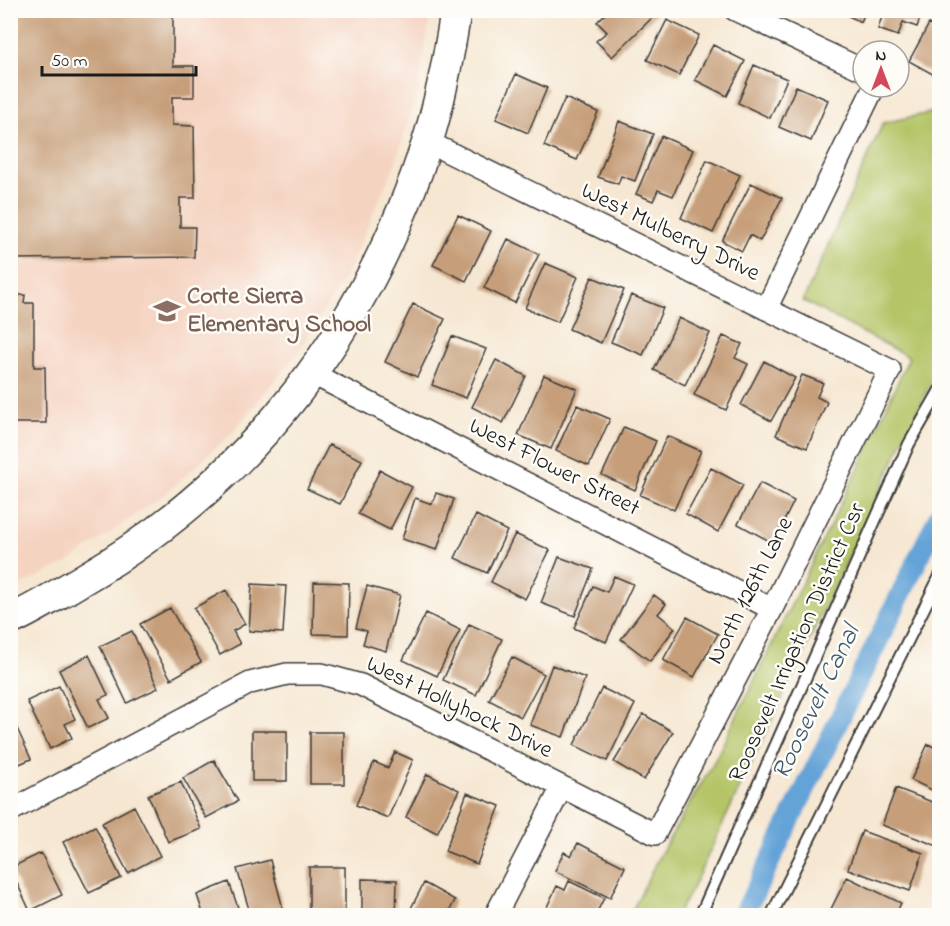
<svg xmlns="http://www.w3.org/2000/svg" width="950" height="926" font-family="'Indie Flower',sans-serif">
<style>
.built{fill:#f5d3c1}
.green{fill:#b4c466;stroke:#687041;stroke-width:1.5}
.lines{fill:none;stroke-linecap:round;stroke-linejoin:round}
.canal{stroke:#64a3d7;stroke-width:21}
.building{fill:#c69e79}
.lane-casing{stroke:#3d3a37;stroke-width:14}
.street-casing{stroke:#3d3a37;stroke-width:24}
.secondary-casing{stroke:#3d3a37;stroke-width:33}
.lane{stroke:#fff;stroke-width:10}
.street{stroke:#fff;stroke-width:21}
.secondary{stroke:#fff;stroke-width:30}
.labels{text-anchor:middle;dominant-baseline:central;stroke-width:5;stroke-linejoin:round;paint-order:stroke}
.street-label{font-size:24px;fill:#1c1c1c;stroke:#fdfcf7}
.education-label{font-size:24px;font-weight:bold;fill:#785e54;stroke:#fdfcf7;text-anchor:start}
.water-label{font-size:26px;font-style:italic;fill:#3c5970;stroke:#fdfcf7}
</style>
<rect width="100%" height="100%" fill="#fdfcf7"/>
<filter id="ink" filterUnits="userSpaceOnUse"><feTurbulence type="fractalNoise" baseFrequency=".0167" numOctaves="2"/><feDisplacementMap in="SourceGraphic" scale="12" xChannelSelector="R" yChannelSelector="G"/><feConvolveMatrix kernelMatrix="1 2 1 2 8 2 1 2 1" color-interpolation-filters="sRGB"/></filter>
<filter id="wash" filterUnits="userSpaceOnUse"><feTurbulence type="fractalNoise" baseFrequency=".008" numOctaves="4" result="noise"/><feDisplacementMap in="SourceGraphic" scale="24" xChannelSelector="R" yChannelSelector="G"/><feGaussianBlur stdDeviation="1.35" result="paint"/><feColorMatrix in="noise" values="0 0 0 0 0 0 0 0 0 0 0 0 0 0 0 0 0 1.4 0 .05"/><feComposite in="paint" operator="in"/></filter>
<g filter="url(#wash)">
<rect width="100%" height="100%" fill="#f6e7d2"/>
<!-- built -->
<path class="built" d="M11,11H431L417,94L395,164L348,271L299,351L233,432L165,494L67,563L11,590Z"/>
<!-- green -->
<path class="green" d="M939,111V365L694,885L677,915H630L657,860L715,760L860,465L909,357L803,301L883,123Z"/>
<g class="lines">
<!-- canal -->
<path class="canal" d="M743,916L940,514"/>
</g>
<g id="blocks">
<!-- building -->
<path class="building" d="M10,10H173V66H194V97H172V125L194,126L195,198H180V227H195L194,257L10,259Z
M609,10H656L658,12L612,57L596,41L607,32L597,22Z
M836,10H866L861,22Z
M884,10H923L917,27L903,22L898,36L878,29Z
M667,20L699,35L679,75L647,60Z
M929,24L940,29L938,77L909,61Z
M713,45L745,61L727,96L695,80Z
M754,65L787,79L770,118L738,103Z
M516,74L547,88L528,133L496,119Z
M796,86L828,100L811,141L779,127Z
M565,98L598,112L577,160L544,146Z
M619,121L653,134L635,181L621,176L618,184L598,177Z
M661,136L693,150L673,196L658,190L653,201L636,194Z
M707,160L740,175L713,233L681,218Z
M751,183L782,198L760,241L750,235L742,251L722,241Z
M458,215L491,231L466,281L433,265Z
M508,239L539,254L515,303L484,288Z
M545,263L578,277L558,322L525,308Z
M592,277L624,290L601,343L569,329Z
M10,295H25L24,303H34V367H45L46,423H10Z
M631,295L663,308L643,355L611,342Z
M413,304L445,319L417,377L385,362Z
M679,318L710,333L685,385L654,370Z
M452,336L486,349L466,398L432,385Z
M723,336L742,344L735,358L748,364L726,410L694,395Z
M496,360L526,376L503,423L472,407Z
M764,361L795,378L771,421L741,405Z
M544,375L577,389L551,449L518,435Z
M802,375L823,383L817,397L827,402L807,448L776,435Z
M577,405L610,419L589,466L556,451Z
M624,427L656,441L635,490L602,475Z
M667,436L701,451L674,510L640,495Z
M329,445L362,460L340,504L307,489Z
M711,468L743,485L718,532L686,514Z
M380,470L412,487L390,530L358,514Z
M760,483L794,501L773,543L738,524Z
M436,493L454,499L437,550L402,539L415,498L432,504Z
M476,515L507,531L487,573L455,558Z
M515,534L550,550L525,599L491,582Z
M559,557L593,569L575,616L541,603Z
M614,576L633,584L606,642L574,628L593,586L607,592Z
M314,582L349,583L348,635L313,634Z
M252,584L286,586L283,633L249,631Z
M367,586L400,595L386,651L363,644L367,631L356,628Z
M226,590L245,624L233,631L240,644L220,655L194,608Z
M654,595L666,604L658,614L675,628L650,661L621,639Z
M170,608L201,662L171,679L140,624Z
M426,613L460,630L437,676L403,660Z
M687,617L718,634L694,677L663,660Z
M469,624L502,639L476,695L443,680Z
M132,631L158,688L127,703L100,646Z
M89,655L108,695L99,699L109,718L88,728L59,670Z
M512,657L544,674L521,717L489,700Z
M552,665L585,678L563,737L530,725Z
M59,686L75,719L65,724L72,738L50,749L27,701Z
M602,688L635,704L607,761L574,745Z
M10,713L31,759L10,768Z
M643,714L673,732L644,780L614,762Z
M252,731H287V781H252Z
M310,732H344V784H310Z
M928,744L940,750V794L911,780Z
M395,752L413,760L388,818L356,805L374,762L388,768Z
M214,760L238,801L206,818L183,778Z
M427,774L459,790L437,833L406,817Z
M181,782L201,829L168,842L148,795Z
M896,788L940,805V847L882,825Z
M467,793L500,806L477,864L445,851Z
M134,806L160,856L128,873L102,823Z
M95,826L121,878L89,893L63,842Z
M862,831L923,853L910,891L848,869Z
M578,843L625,867L610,898L555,871L564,852L571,856Z
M41,853L62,895L30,911L10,868Z
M270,860L285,916H251L237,869Z
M309,867H345V916H309Z
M847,877L901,903L895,916H834L829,913Z
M362,879L397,880L396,916H362Z
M569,881L604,898L595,916H556L545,911L557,886L565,890Z
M229,882L241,916H204L197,895Z
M424,883L455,900L447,916H407Z"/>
</g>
</g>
<g filter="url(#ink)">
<use href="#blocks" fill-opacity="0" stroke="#3d3a37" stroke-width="1.5"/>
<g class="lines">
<defs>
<path id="lane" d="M700,916L909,444L940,390
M771,916L940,576"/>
<path id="street" d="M735,10L863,70
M766,309L874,87
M313,374L772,609
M10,811L250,683L287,674H322L361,685L655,834L772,609L890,370L428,142
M495,916L562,787"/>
<path id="secondary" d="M10,620C35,609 58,594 82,580C251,482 367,329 427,143C441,100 449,55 456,10"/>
</defs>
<!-- lane casing -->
<use href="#lane" class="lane-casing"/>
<!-- street casing -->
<use href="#street" class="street-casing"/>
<!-- secondary casing -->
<use href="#secondary" class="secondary-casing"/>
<!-- lane -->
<use href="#lane" class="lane"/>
<!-- street -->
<use href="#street" class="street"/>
<!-- secondary -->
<use href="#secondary" class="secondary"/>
</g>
</g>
<!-- icons -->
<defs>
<symbol id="school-bare" viewBox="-9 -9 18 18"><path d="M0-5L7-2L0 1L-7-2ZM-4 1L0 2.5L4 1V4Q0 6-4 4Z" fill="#8d6e63" stroke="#fdfcf7" stroke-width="2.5" paint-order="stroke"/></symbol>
</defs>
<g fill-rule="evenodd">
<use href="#school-bare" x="148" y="292" width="38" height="38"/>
</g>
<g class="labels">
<!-- street labels -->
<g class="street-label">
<text transform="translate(670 233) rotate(26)">West Mulberry Drive</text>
<text transform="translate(554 468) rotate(27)">West Flower Street</text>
<text transform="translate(751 591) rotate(-63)">North 126th Lane</text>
<text transform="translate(798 643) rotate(-66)">Roosevelt Irrigation District Csr</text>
<text transform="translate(459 708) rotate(26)">West Hollyhock Drive</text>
</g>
<!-- education labels -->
<g class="education-label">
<text x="187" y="297">Corte Sierra<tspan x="187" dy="28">Elementary School</tspan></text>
</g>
<!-- water labels -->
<g class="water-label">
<text transform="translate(817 703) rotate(-64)">Roosevelt Canal</text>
</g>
</g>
<!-- margin -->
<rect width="950" height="926" fill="none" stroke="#fdfcf7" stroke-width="36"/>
<!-- north arrow -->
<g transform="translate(881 69)"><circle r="28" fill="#fdfcf7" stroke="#a3a29f" stroke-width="1.5"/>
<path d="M0-4.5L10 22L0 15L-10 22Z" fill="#d1495b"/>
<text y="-9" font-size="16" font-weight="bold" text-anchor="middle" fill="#1c1c1c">N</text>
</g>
<!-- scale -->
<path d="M42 66v9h154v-9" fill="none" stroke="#1c1c1c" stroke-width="3"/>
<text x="51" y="66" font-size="18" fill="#1c1c1c" stroke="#fdfcf7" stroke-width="4.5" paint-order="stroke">50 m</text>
</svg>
